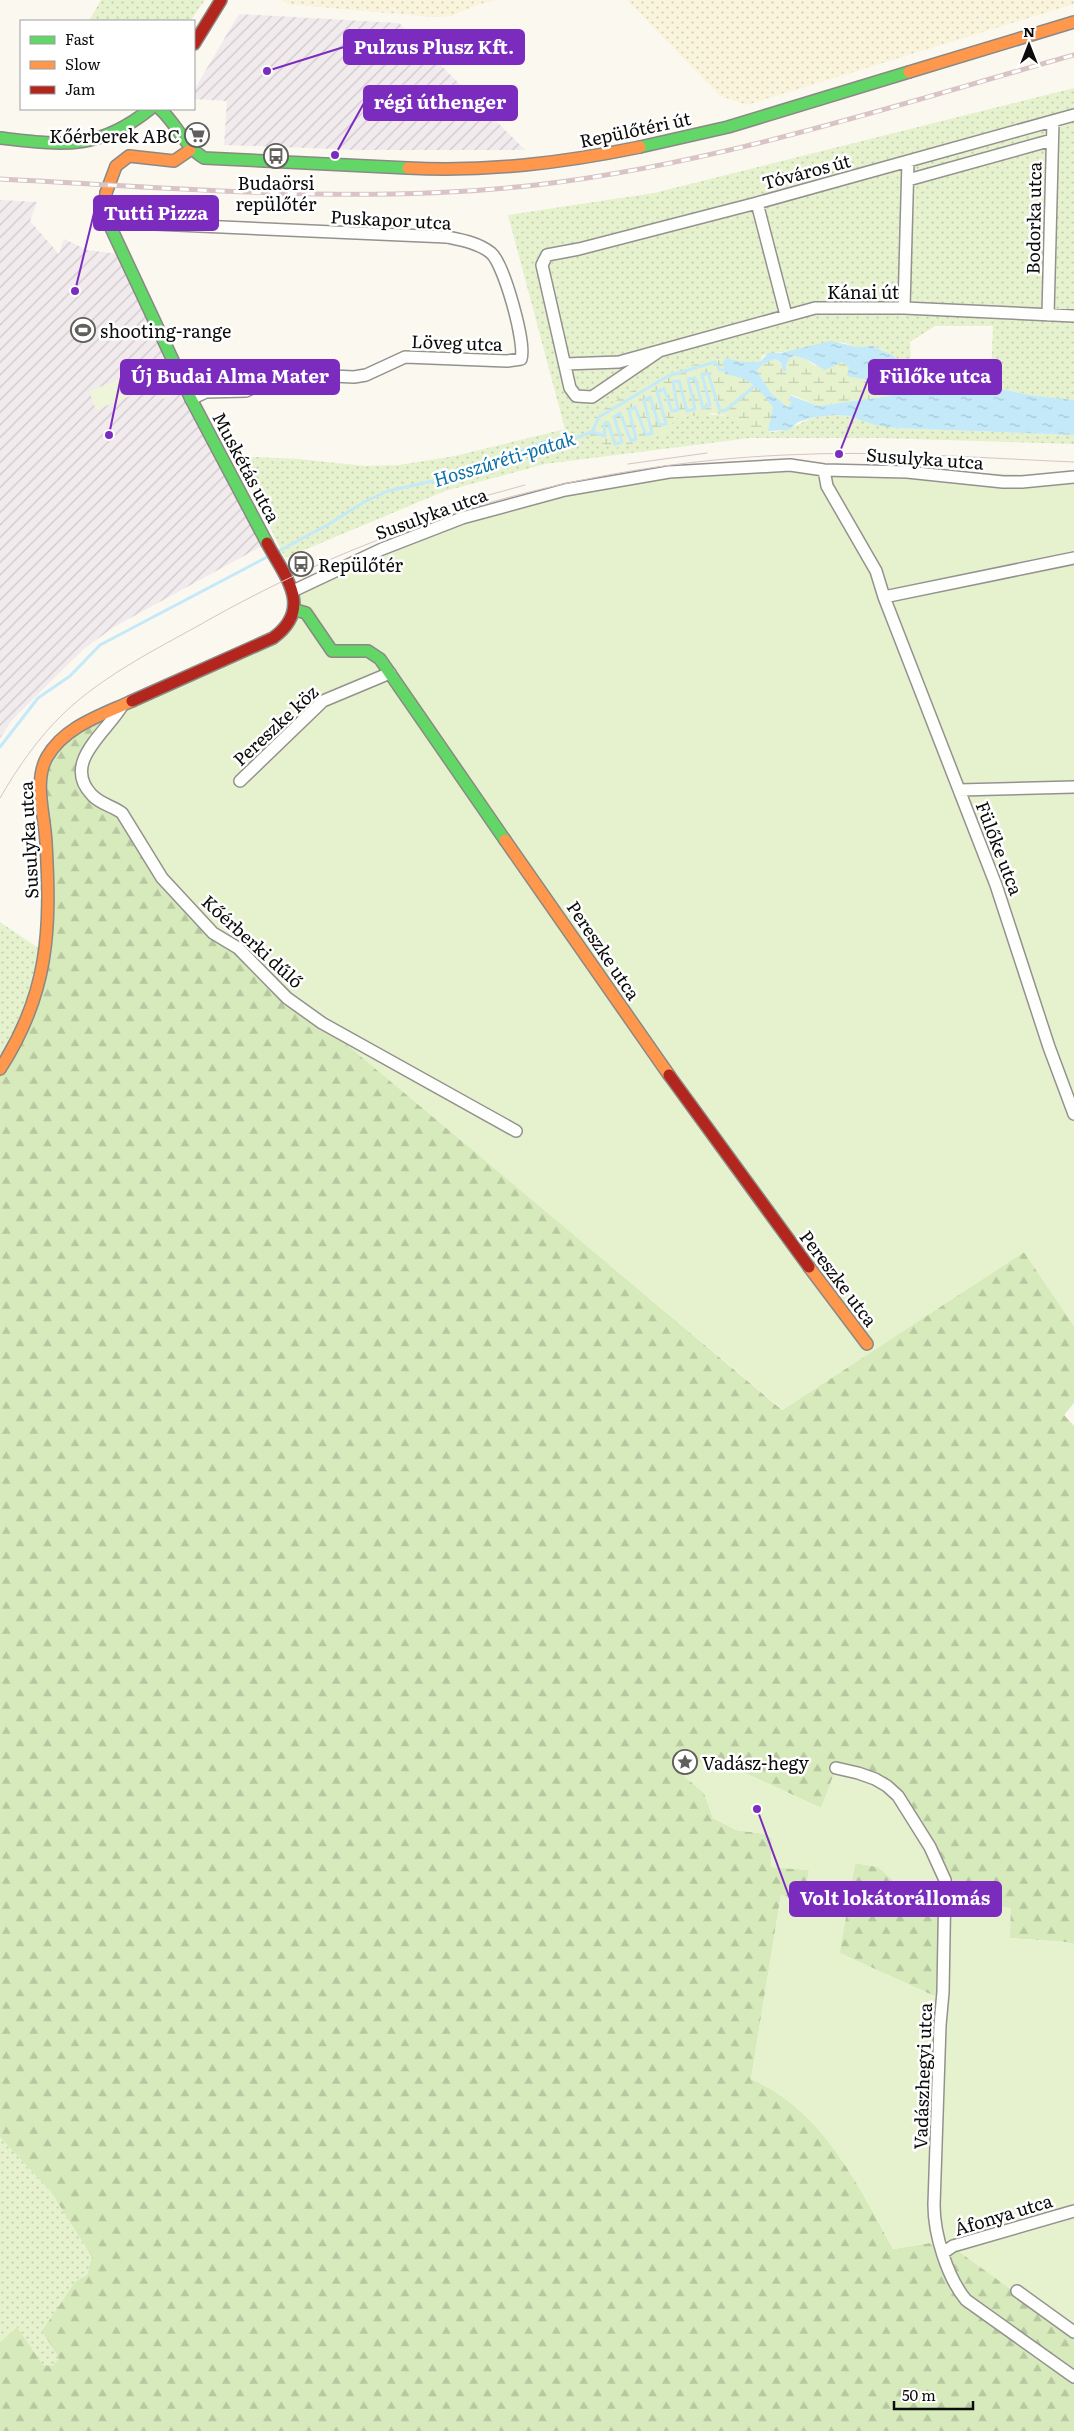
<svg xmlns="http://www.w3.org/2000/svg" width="1074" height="2431" font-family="Literata,serif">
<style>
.industrial{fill:url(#industrial-furrows)}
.farmland{fill:url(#farmland-dots)}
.grass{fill:url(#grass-dots);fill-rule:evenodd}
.forest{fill:url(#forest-firs)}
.wetland{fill:url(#wetland-marsh)}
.garden{fill:#e6f2ce}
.pitch{fill:#eff5d8}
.water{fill:url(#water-ripples);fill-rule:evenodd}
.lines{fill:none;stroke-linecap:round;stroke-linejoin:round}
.stream{stroke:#c4e9f8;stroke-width:3}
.street-casing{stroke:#94928f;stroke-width:14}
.fast-casing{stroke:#8a8985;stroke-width:14}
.slow-casing{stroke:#8a8985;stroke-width:14}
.jam-casing{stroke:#8a8985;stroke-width:14}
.street{stroke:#fefefd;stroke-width:11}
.fast{stroke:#63d668;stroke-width:11}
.slow{stroke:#ff974d;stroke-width:11}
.jam{stroke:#b3261e;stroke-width:11}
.tram{stroke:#d8c3c5;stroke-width:1}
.rail-casing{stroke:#d8c3c5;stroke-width:5}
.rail{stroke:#fff;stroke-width:3;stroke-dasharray:9;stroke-linecap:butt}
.labels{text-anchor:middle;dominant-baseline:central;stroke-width:5;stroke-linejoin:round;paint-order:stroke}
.street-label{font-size:18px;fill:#0c0c0c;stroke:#fff}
.poi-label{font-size:18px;fill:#0c0c0c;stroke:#fff;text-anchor:start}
.water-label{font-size:19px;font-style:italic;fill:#0c6fa8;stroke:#fff}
.leader{fill:none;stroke:#7b2cbf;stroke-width:2}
.callout-dot{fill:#7b2cbf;stroke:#fff;stroke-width:2}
.callout{fill:#7b2cbf;stroke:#7b2cbf;stroke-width:2}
.callout-label{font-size:19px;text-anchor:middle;font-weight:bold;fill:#fff}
</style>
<defs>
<pattern id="industrial-furrows" width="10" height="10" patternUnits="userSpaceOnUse" patternTransform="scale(1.25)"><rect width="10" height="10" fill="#f2ebee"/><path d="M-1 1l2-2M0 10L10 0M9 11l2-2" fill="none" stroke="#cec8cb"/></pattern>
<pattern id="farmland-dots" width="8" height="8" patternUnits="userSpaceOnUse" patternTransform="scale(1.25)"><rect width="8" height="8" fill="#f9f4db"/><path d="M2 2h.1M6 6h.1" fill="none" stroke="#d4d0bb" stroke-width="1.8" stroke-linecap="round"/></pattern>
<pattern id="grass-dots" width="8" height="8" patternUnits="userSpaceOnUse" patternTransform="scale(1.25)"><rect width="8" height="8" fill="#e6f2ce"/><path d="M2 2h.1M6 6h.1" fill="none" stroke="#c4ceb0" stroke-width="1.8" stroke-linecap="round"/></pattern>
<pattern id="forest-firs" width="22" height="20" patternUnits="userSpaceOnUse" patternTransform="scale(1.25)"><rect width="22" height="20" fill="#d7eabb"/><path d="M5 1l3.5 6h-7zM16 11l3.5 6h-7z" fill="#b7c8a0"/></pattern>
<pattern id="wetland-marsh" width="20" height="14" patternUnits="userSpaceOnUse" patternTransform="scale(1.25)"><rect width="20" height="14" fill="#e6f2ce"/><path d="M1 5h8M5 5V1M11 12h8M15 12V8" fill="none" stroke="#c4ceb0"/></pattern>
<pattern id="water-ripples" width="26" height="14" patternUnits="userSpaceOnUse" patternTransform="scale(1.25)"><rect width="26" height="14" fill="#c4e9f8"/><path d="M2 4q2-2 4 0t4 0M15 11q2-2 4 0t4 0" fill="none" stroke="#a7c7d3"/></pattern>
</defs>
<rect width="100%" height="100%" fill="#fbf8f0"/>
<!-- industrial -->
<path class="industrial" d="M239,14L399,23L525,150H358L224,145L227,101L194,99V90Z
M0,200L37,202L30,221L59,254L64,239L87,250L118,254L262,546L114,627L85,648L48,684L13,719L0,738Z"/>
<!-- farmland -->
<path class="farmland" d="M281,0H498L476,5L452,16L432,17L287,4Z
M627,0H1074V4L747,105L720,96Z"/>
<!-- grass -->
<path class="grass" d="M101,0H205L190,21H89Z
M1074,88V400L1030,395L911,371L900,365L885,351L873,346L857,347L842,342L763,355L760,362H743L726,358L723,362L714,358L662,435C666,431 672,421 677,418C690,411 724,414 738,419C747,422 756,430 766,431C788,436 805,416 827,415C851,413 871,425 894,428L1074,435V444L879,438H750L545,464L445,491L285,558L235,456L298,459L366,466L399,465L455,456L565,429L508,215L654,193ZM935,326H993L991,377L911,366L910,342Z
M0,922L41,950L30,1009L0,1064Z
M0,2137L51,2192L92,2257L87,2275L76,2281L59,2358L53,2367L43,2365L17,2327L0,2342Z"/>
<!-- forest -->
<path class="forest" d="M119,712L112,805L322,1023L782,1410L1024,1252L1074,1326V1403L1064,1415L1074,1426V1944L1065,1942L1010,1938L956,1901L946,1898L939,1996L932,1995L839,1953L855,1863L878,1867L912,1897L837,1769L821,1808L734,1768L684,1760V1776L704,1793L713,1818L736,1830L766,1834L772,1839L771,1867L809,1870L803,1906L781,1895L751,2079C822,2109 858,2184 893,2249L929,2243L957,2250L1074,2335V2431H0V2342L17,2327L43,2365L53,2366L59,2358L42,2331L76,2281L87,2275L92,2257L51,2192L0,2137V1064L23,1027L41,950L45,781L59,744Z"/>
<!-- wetland -->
<path class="wetland" d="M794,356L806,359L815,366L841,362L850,367L856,377L887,388L889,396L818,406L793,395H789L791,403L788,407L786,406L771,393L757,371L763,364L775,359L787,369L786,366L789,359Z
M714,358L723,362C727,377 738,373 749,381C759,388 766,398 774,407L768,431H752L741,427L737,419L714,413L677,418L662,435L612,449L590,436L589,423C621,389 671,372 714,358Z"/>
<!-- garden -->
<path class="garden" d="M758,466L976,478V473L1074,476V1326L1024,1252L783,1410L213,933L162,878L122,813L101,802L81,768L119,712L281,633L293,591L382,549L565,490Z
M684,1760L734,1768L821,1808L836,1768L887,1786L940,1866L943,1898L912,1897L878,1867L855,1863L840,1953L932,1995L939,1996L946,1898L1011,1908L1010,1938L1065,1942L1074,1944V2335L957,2250L929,2243L893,2249C858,2184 822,2109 751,2079L781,1894L803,1906L809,1870L771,1867L772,1839L766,1834L736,1830L713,1818L704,1793L684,1776Z"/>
<!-- pitch -->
<path class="pitch" d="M169,370L179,392L163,399L153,377Z
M123,378L130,396L96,410L89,391Z"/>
<!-- water -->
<path class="water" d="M831,341L857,347L873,346L894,356L900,365L911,371L1030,395L1074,400V435L894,428L875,425L849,416L835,415L815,417L798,422L789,430L768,431L773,407C756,386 752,379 725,374L723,362L726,358L743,362H760L768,353H780ZM794,356L806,359L825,370L842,362L849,367L847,376L872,381L887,388L889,396L818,406L789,395L791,403L788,407L786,406L771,393L757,371L763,364L775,359L781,363L783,371L787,370L786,366L789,359Z"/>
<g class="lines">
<!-- stream -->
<path class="stream" d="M592,432L605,436L604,424L608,423L615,444L622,442L614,417L620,413L631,441L636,439L629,410L635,407L646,435L652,433L644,400L650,397L659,425L666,424L657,391L664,389L672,411L678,410L673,382L679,381L687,411L695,409L688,379L695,378L703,408L710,405L702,375L708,373L720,411L726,410L757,384
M277,552L329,524L364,502L388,491L433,481L468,468L502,462L527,448L547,441L578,437L592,432L599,417L668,376L715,362L720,370H729
M0,747L38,698L70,676L100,645L269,556"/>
<defs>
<path id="street" d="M908,180L1052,140
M757,203L786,315
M109,222L447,237C462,240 479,243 491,253C504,264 526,343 521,359L507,361L405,357L366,375L354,377L288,374L280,375L246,391L206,392L191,399
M904,308L908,161
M1048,315L1053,121
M658,352L592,397L576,396L570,388L542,265L547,255L579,249L757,203L1074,115
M565,364L619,362L815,308H904L1074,316
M824,470L827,486L876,571L884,597L996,885L1049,1047L1074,1114
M293,591L382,549L462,518L565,490L669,472L790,465L824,470L907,472L1003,482H1022L1074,477
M884,597L1074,558
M122,706C106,733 61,763 92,795C100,804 113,806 122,813L162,878L213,933L238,948L287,998L322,1023L516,1131
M240,781L323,701L390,673
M959,790L1074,787
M836,1768L858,1773L875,1779L887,1786L898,1796L930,1847L945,1880L943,1992L940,2025L934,2205C934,2234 947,2277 966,2300L1074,2377
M943,2253L953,2246L1074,2211
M1017,2291L1074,2332"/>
<path id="fast" d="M160,109C177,124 184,146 204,158L408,168
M0,138C63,145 98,151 150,109
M640,147L728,127L909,72
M106,193L104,213L191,399L267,543
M296,610L306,613L332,651H368L380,659L505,840"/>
<path id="slow" d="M909,72L1074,22
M408,168C488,172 562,163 640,147
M106,193L116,166L129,156L174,161L190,150
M505,840L669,1075
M0,1069C49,993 51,930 46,843C45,815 33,782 47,757C65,726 102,715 132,701
M809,1267L867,1344"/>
<path id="jam" d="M194,44L221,0
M132,701L273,638C314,608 285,577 267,543
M669,1075L809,1267"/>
</defs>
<!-- street casing -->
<use href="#street" class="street-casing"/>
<!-- fast casing -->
<use href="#fast" class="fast-casing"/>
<!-- slow casing -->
<use href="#slow" class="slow-casing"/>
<!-- jam casing -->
<use href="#jam" class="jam-casing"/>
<!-- street -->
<use href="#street" class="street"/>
<!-- fast -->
<use href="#fast" class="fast"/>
<!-- slow -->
<use href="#slow" class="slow"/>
<!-- jam -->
<use href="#jam" class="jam"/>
<!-- tram -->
<path class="tram" d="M628,464L707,453
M445,507L525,485
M0,798C18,767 38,738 64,713C106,673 161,647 212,618C389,519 583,464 785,455C881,450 978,458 1074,462"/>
<defs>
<path id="rail" d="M0,179C178,188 358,205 536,185C718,164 899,104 1074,55"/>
</defs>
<!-- rail casing -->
<use href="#rail" class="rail-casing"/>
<!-- rail -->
<use href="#rail" class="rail"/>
</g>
<!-- icons -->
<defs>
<symbol id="supermarket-ring" viewBox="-11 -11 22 22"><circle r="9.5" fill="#fff" stroke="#605f5c" stroke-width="1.5"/><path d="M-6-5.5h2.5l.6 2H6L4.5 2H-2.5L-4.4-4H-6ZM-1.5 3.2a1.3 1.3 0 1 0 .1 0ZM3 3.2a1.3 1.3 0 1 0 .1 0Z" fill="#605f5c"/></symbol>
<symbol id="bus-ring" viewBox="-11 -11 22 22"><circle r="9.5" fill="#fff" stroke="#605f5c" stroke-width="1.5"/><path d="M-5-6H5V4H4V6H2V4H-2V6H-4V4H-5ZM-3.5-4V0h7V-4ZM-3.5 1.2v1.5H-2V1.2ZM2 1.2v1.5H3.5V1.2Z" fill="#605f5c"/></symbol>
<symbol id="stadium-ring" viewBox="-11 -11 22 22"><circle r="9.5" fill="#fff" stroke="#605f5c" stroke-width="1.5"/><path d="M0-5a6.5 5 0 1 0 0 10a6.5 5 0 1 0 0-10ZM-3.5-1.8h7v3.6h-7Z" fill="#605f5c"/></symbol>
<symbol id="sight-ring" viewBox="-11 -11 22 22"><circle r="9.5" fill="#fff" stroke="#605f5c" stroke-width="1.5"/><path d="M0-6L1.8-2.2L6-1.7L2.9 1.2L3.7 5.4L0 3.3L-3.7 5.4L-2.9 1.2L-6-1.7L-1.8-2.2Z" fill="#605f5c"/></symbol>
</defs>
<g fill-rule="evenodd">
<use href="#supermarket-ring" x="183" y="121" width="28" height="28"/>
<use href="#bus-ring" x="262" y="142" width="28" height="28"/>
<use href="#stadium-ring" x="69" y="316" width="28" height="28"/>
<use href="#bus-ring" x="287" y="550" width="28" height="28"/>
<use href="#sight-ring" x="671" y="1748" width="28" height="28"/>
</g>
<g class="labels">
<!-- street labels -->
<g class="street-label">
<text transform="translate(635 129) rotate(-12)">Repülőtéri út</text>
<text transform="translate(806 171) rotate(-15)">Tóváros út</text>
<text transform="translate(1033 218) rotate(-89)">Bodorka utca</text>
<text transform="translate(391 219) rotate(3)">Puskapor utca</text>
<text x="863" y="291">Kánai út</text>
<text transform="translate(457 342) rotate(2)">Löveg utca</text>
<text transform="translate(925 458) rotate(4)">Susulyka utca</text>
<text transform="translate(247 467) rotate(62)">Muskétás utca</text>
<text transform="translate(431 513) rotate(-20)">Susulyka utca</text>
<text transform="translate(275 725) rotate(-43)">Pereszke köz</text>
<text transform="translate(28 840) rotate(-93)">Susulyka utca</text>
<text transform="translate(1000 848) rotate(69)">Fülőke utca</text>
<text transform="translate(253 941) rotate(42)">Kőérberki dűlő</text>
<text transform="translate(604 950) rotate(56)">Pereszke utca</text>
<text transform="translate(839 1278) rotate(53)">Pereszke utca</text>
<text transform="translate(922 2076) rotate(-88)">Vadászhegyi utca</text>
<text transform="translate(1003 2214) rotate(-17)">Áfonya utca</text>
</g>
<!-- poi labels -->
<g class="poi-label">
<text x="180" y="135" text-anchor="end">Kőérberek ABC</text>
<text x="276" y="182" text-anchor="middle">Budaörsi<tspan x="276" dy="21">repülőtér</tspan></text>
<text x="100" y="330">shooting-range</text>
<text x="318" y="564">Repülőtér</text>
<text x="702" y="1762">Vadász-hegy</text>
</g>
<!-- water labels -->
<g class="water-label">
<text transform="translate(504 458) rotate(-17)">Hosszúréti-patak</text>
</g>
</g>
<!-- callouts -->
<path class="leader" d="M267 71L344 47M335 155L364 103M75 291L94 213M839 454L869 377M109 435L121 377M757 1809L790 1899"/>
<g class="callout-dot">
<circle cx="267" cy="71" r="5"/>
<circle cx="335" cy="155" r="5"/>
<circle cx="75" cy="291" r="5"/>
<circle cx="839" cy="454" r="5"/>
<circle cx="109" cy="435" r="5"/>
<circle cx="757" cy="1809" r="5"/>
</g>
<g class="callout">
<rect x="344" y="30" width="180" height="34" rx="5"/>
<rect x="364" y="86" width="153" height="34" rx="5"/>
<rect x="94" y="196" width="124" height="34" rx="5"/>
<rect x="869" y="360" width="132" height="34" rx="5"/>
<rect x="121" y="360" width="218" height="34" rx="5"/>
<rect x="790" y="1882" width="211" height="34" rx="5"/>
</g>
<g class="callout-label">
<text x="434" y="54">Pulzus Plusz Kft.</text>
<text x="440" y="109">régi úthenger</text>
<text x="156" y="220">Tutti Pizza</text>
<text x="935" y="383">Fülőke utca</text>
<text x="230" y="383">Új Budai Alma Mater</text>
<text x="895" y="1905">Volt lokátorállomás</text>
</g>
<!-- legend -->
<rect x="20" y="20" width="175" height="90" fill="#ffffff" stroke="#9e9e9e"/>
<rect x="30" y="36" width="25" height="8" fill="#63d668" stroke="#9e9e9e"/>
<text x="65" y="45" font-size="15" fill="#0c0c0c">Fast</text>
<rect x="30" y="61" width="25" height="8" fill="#ff974d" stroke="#9e9e9e"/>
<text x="65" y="70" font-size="15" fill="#0c0c0c">Slow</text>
<rect x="30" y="86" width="25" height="8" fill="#b3261e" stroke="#9e9e9e"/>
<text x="65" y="95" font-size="15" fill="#0c0c0c">Jam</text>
<!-- north arrow -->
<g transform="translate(1029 45)" stroke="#ffffff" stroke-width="4" paint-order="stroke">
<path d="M0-4L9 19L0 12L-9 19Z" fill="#0c0c0c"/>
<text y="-8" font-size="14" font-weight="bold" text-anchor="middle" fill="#0c0c0c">N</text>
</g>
<!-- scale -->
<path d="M894 2401v8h79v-8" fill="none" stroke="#0c0c0c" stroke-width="2.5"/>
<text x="902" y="2401" font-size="15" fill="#0c0c0c" stroke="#ffffff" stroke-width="4" paint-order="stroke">50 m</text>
</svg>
